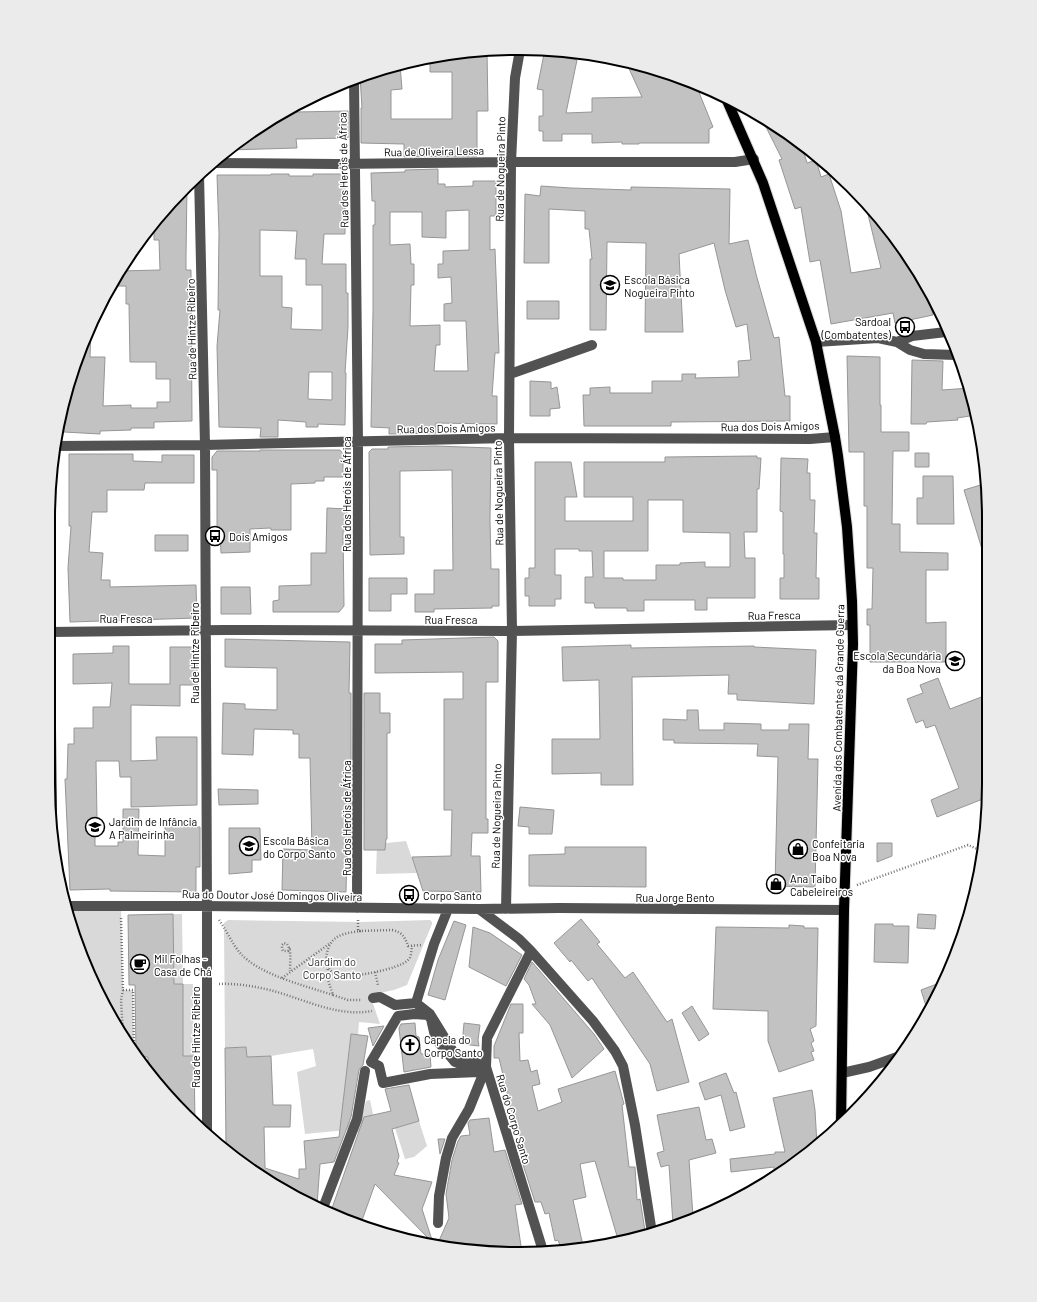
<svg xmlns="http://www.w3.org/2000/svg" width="1037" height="1302" font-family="Barlow,sans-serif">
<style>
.green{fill:#d9d9d9}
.building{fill:#c2c2c2;stroke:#969696;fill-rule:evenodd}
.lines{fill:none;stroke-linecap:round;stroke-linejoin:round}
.major-casing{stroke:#dbdbdb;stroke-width:12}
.path{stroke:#747474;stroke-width:2.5;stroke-dasharray:1 2;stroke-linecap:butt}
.minor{stroke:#525252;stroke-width:10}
.major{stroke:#000;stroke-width:10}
.labels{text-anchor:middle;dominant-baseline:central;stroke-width:3;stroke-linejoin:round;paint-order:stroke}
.street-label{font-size:11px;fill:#000;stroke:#fff}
.poi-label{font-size:11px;fill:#000;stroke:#fff;text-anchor:start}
.park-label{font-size:11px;fill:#303030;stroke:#fff}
.rim{fill:none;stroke:#000;stroke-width:2}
</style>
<rect width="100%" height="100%" fill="#fff"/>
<!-- green -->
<path class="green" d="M406,841L417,873L376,874L377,844Z
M121,905L123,990H133L134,1049L111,1019L64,906Z
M173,914H182L183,984H193L194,1056H183V985L174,984Z
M228,920L361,922L430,920L432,922V924L407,985L394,990L370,995L380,1024L359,1022L358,1035L351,1034L341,1120L353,1122L347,1130L305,1134L297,1072L316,1066L313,1049L271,1056L247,1057L246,1047L225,1048L224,927V923Z
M370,1100L376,1128L354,1133L361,1120L366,1101Z
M419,1121L427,1146L414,1157L405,1159L395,1128Z"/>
<!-- building -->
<path class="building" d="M545,49L563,52L562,57L577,60L566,113L592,112V98L642,97L626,62L640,64L696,85L713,127L709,129V143H639V144H622V142L592,143V134H562V141H543V131H539V116H543V90L537,89Z
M487,51L488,111H477V156L404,157V144L361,143V108H362L360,76L367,73L400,65L402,89L391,90V119H452V72H430V58L457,52Z
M296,105V112L348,111V138L296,139L297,148L229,150L283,111Z
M762,119L801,143L807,163L816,160L821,177L829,174L841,211L851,273L881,268L865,202L872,208L926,283L933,315L895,323L893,313L831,324L820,260L810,262L801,207L795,209L779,160L782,159Z
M438,169V184H445V187L473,186V181H496V216H490V250L495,249L499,353H495L492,396H497V424L436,423V433L389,434V429L390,428L371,427L373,311V225H375V201H372L371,173L405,172V170ZM469,210V250L443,251V264H438V278L451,277L452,303L444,304V321H466L468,371H434L436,345H440V325L410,326L411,285H414V264H411L410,244L390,245V212H422V237L446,238V211Z
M271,174H289V176H313V174H345V234H324L322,264H346V293H348V327L345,373H346L345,425L318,424V427H306V422L278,420V437H260L261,428L219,427L217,346L220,310H218L219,233L217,175H271ZM260,230L297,231L295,259H306V285H322V330L291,329L292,308L282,307V276H260ZM309,372H332V400L308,399Z
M187,186L186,256V270H191L192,421L154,422V428H131V430L100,431V434L64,432L67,400L73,367L91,328L90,357H105L103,406L131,405V408H157V402H170V379H156V362H130L129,304H126V286H117V275L120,271L160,270L159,240H154V223L165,208Z
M541,186L571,188L631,190V187L730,189L729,244L748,240L756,274L774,338L779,337L785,396H790V421L671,422V426H584L583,395H590V388L610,387V393H652V381H682V374H696L695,378L739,377L738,361L751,360L747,324L736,327L725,290L714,243L679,254L683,332H645L646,243L607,242L606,330H590V259H592L589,229H585V211L549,209V263H524L525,194L540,196Z
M527,301H559V319H527Z
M847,356L880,357V405H881V432H909V451H893L892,524H900V552L948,553V570H926V623L946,622V662H870V625H867V609H872L873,568H867V506H864V452H849Z
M912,360L943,361L942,390L970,388L973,397L976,415L957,418L958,420L927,422L926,424H911Z
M530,381L551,382V389L557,387L560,408L550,409V416H530Z
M436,446L491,448L490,519L491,569H499V606H492V608L434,609V612H415V594H434V570H453L452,470L400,471V537H404V554L370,555L369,452L372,449H388V447Z
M260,450H340L343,454V477H324V481H315V483L291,484V530H271V528L250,529V552L221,553L220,531H217V470H212V457L217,451H260Z
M915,453H929V467H915Z
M69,454H133V461L162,462V455H194V483H145L144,490H107V512H92L89,552L103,553L101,580H110V587L196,585L197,618L70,622L68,568L71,526H69Z
M757,456V458H761L759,489H757V532H744L745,558H755V598H707V610H695V600H644V611H627V608H595L594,603H585V577H593L592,551H579V549H555V575H561V599H555V606H529V596H525V578H529V568H535V462H571L577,497H565V521H633V497H584V462H665V457ZM648,500H683V532L730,533V567H705V562L680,563V565H656V580H623V578H604V551H648Z
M781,458L808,459L807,473H810V500H815L814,533H817L816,578H819V599H780V578H784V554H783V512L780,511Z
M923,476H953L954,524H917V498H923Z
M987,483L988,559H985L964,490Z
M327,508L347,509V531H343L344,606L339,612H273V601L279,600V586L311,585V553H326Z
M155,535H188V551H155Z
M369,578H407V594H391V611H369Z
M221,587H250L251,614H221Z
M494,637L498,641V682H486V819H488V833H472L471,856H480L481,892L423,891L412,857L451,856L452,810H444V699H463V672L375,673V644H402V640Z
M225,639L350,642L349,693H351V850H347L346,892L282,890L283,849L312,850L310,758H299V734H293V730L254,729L253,755L222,754L223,703L245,704V709L277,710V668L225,667Z
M631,645V648L754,646V647L816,650L814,704L737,700V694H728L729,675L632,677L633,785H601V773L552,774V739H600L599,680L563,681L562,647Z
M113,646H129V684H170V647H197V685H180V706L131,705V761L157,760L156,737H197V805L131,807V777H120L119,761H96L97,819H95V846H118V842H123V809H139L138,855L165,856V826L200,827V867H196V892L110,891V889L70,890L65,779H67L68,744H74V728H93V707H110L112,683L73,684V654L113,653Z
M938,678L950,709L984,696L989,708V784L988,797L937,817L931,800L959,788L935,725L926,728L923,720L916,723L907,699L923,693L920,685Z
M364,693H380V713H390V733H387V839H386L385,850H364Z
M687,710H698L699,730H724V723L761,724V730H789V724H809L808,759H818L815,887L775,886L778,757L757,756L758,744L674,743V740H663V719L687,720Z
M218,789L258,790V804L219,805Z
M520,807L554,810L552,834H529V827L518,826Z
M229,828H260L261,860H252V872L229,874Z
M877,843H892V856L877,862Z
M565,847H646V887L529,886V855L565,854Z
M173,914L174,984H183V1056H194L195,1123L186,1116L148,1067V1057H140L136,1051L135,985H129L128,915Z
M918,914L936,915L935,929L917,928Z
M581,919L600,942L597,944L625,978L633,972L667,1022L672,1019L689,1082L657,1091L650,1064L592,978L588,981L571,960L570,962L554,943Z
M454,921L466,925L445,1000L428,995L438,960Z
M875,924H893V926H909L908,963L874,962Z
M789,925L804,926V928H818L816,1026L810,1029L814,1041L811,1043L814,1051L811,1052L814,1060L779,1072L768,1041V1011L713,1009L716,927L789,928Z
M473,927L490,933L522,955L506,986L469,967Z
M532,962L594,1034L604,1049L572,1078L550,1025L532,1004H536L529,985L524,979Z
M942,982L934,996L927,1009L921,990Z
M511,1004H523V1033H519L520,1061L528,1060L531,1072L537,1070L540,1084L532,1086L538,1111L562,1102L558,1089L615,1071L624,1104L622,1105L629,1167H635L637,1200L640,1199L645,1231V1236L628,1240L617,1236L595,1161L580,1164L586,1197L573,1200L583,1246L561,1248L558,1240L555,1241L549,1213L545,1214L541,1202H535L518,1149L525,1148L513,1118L499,1058H494V1046Z
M692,1006L709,1034L699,1041L682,1013Z
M415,1023L416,1036L419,1037L421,1054H430L431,1067L404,1072L399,1028L401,1024Z
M464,1023L480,1025L478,1040L479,1046L462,1044Z
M384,1026L373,1046L368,1028Z
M351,1034L368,1036L363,1065L359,1070L351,1117L334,1162L320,1164L317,1205L283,1191L226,1147L225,1048L246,1047L247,1057L271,1056L273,1105H291L290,1127H264L265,1168L299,1179V1169H306L304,1141L339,1137Z
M726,1073L734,1093L736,1092L745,1127L730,1131L721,1095L705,1100L699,1083Z
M409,1085L419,1121L392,1129L399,1156L397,1162L399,1163L394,1175L432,1182L422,1209L433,1243L375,1184L361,1223L331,1211L364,1117L391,1111L385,1089Z
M812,1090L815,1110L817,1145L774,1176V1167L731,1172L730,1159L775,1154V1152H785L773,1098Z
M699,1107L706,1140L712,1139L716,1153L689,1160L693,1216L673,1224L669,1165L661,1167L657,1153L664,1151L657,1115Z
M489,1118L494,1152L505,1150L522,1204L515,1205L522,1253L438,1243L449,1218L446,1194L452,1160L458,1141L461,1136L470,1135L468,1123L470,1120Z
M438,1139H445L440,1154Z"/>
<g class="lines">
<defs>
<path id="major" d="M725,96L763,183L816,342L835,437L838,456L847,527L852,601L853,644L844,910L841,1124"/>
</defs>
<!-- major casing -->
<use href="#major" class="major-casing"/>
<!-- path -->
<path class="path" d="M857,885L968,845L982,851
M121,918L123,990H133L134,1049
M219,920C227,931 232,944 241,954C260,975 306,986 333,995L327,977L328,966
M358,920V931L392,930C402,932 405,937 408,946L422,945
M361,931C353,932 344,933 337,937C325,944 321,969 337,975C349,979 400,969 408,960C412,957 411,950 412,946
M290,948L288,951H283L282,949V945L284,943L287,944C292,951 290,962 290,971
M375,972L378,985
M282,978L329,944
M219,984C238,983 259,987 277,992C308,1001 339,1017 372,1011
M123,990L121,1000L123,1034
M333,995L348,1000H361
M142,1059H145V1063"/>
<!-- minor -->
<path class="minor" d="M354,79L358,442L357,908
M211,163L337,164L511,162H735L754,159
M199,174L205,445L207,906V1132
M816,342L878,338L897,342L910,350L924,354L956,355
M897,342L912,336L946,332
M510,374L592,345
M57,446L205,445L509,438L810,439L835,437
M49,560L52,810
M49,632L225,630L512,631L852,625
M64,906H199L479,909L559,908L844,910
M448,909L434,944L416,1003L430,1014L454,1053L486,1067L543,1251
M479,909L519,939L531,951L593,1021L615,1051L623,1066L635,1125L652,1233
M506,909L512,631L509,438L511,162L515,78L520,50
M373,998L380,997L395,1005L416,1003
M414,1014L428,1015L431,1019L434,1032L436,1039L455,1062L479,1072L430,1074L383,1083L379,1066L371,1062L398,1016Z
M842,1073L869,1067L900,1056
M323,1208L357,1119L365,1071
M438,1223L439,1196L446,1158L452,1138L469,1109L486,1067L487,1038L531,951"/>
<!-- major -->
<use href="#major" class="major"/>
</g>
<!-- icons -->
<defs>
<symbol id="school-ring" viewBox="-11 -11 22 22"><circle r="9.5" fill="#fff" stroke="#000" stroke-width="1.5"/><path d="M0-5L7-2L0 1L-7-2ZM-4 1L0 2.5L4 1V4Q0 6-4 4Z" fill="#000"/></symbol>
<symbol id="bus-ring" viewBox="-11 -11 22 22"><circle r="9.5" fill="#fff" stroke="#000" stroke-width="1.5"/><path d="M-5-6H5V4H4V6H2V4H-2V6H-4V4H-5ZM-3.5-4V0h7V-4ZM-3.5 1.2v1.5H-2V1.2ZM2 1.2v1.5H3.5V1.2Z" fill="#000"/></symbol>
<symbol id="shop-ring" viewBox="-11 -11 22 22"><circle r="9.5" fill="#fff" stroke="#000" stroke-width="1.5"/><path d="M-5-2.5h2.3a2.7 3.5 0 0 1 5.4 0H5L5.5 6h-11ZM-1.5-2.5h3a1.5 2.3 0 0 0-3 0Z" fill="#000"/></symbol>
<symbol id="cafe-ring" viewBox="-11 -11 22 22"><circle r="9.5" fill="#fff" stroke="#000" stroke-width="1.5"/><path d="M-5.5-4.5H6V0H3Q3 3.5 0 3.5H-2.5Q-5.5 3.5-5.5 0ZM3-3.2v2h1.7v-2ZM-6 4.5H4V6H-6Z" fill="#000"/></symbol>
<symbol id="church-ring" viewBox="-11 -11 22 22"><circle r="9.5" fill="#fff" stroke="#000" stroke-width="1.5"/><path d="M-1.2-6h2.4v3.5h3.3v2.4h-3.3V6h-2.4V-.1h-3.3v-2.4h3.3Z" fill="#000"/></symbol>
</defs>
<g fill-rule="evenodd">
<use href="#school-ring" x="599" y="274" width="22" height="22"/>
<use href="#bus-ring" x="894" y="316" width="22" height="22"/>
<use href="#bus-ring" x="204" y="525" width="22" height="22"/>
<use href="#school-ring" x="944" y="650" width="22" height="22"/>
<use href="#school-ring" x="84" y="816" width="22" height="22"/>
<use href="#school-ring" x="238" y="835" width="22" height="22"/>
<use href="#shop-ring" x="787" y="838" width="22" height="22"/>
<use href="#shop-ring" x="765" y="873" width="22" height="22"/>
<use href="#bus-ring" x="398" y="884" width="22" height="22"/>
<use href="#cafe-ring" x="129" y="953" width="22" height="22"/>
<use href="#church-ring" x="399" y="1034" width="22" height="22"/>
</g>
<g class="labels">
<!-- street labels -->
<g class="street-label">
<text transform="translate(434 151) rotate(-1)">Rua de Oliveira Lessa</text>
<text transform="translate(500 169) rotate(-89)">Rua de Nogueira Pinto</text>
<text transform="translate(343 170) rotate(-91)">Rua dos Heróis de África</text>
<text transform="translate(191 329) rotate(-91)">Rua de Hintze Ribeiro</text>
<text transform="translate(770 426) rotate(-1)">Rua dos Dois Amigos</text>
<text transform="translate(446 428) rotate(-1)">Rua dos Dois Amigos</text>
<text transform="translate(498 493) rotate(-91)">Rua de Nogueira Pinto</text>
<text transform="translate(346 494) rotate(-90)">Rua dos Heróis de África</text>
<text transform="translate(774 615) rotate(-1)">Rua Fresca</text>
<text x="126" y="618">Rua Fresca</text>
<text x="451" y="619">Rua Fresca</text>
<text transform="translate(194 653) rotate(-90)">Rua de Hintze Ribeiro</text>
<text transform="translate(838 708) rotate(-89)">Avenida dos Combatentes da Grande Guerra</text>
<text transform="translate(496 816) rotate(-89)">Rua de Nogueira Pinto</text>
<text transform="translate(346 818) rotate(-90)">Rua dos Heróis de África</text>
<text transform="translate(272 895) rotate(1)">Rua do Doutor José Domingos Oliveira</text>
<text x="675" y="897">Rua Jorge Bento</text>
<text transform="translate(195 1037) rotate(-90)">Rua de Hintze Ribeiro</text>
<text transform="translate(514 1119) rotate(73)">Rua do Corpo Santo</text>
</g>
<!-- poi labels -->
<g class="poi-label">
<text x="624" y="279">Escola Básica<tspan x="624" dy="13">Nogueira Pinto</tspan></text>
<text x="891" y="321" text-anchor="end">Sardoal<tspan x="891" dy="13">(Combatentes)</tspan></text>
<text x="229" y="536">Dois Amigos</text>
<text x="941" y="655" text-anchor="end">Escola Secundária<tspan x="941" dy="13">da Boa Nova</tspan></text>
<text x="109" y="821">Jardim de Infância<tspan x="109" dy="13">A Palmeirinha</tspan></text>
<text x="263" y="840">Escola Básica<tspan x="263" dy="13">do Corpo Santo</tspan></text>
<text x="812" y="843">Confeitaria<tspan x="812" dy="13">Boa Nova</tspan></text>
<text x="790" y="878">Ana Taibo<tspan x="790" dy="13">Cabeleireiros</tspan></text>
<text x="423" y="895">Corpo Santo</text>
<text x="154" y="958">Mil Folhas -<tspan x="154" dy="13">Casa de Chá</tspan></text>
<text x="424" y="1039">Capela do<tspan x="424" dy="13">Corpo Santo</tspan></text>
</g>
<!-- park labels -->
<g class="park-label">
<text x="332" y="961">Jardim do<tspan x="332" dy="13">Corpo Santo</tspan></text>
</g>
</g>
<!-- crop -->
<path d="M0 0H1037V1302H0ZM518 55H519A463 463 0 0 1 982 518V784A463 463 0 0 1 519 1247H518A463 463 0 0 1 55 784V518A463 463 0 0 1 518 55Z" fill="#ebebeb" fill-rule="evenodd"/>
<path class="rim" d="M518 55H519A463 463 0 0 1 982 518V784A463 463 0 0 1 519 1247H518A463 463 0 0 1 55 784V518A463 463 0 0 1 518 55Z"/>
</svg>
